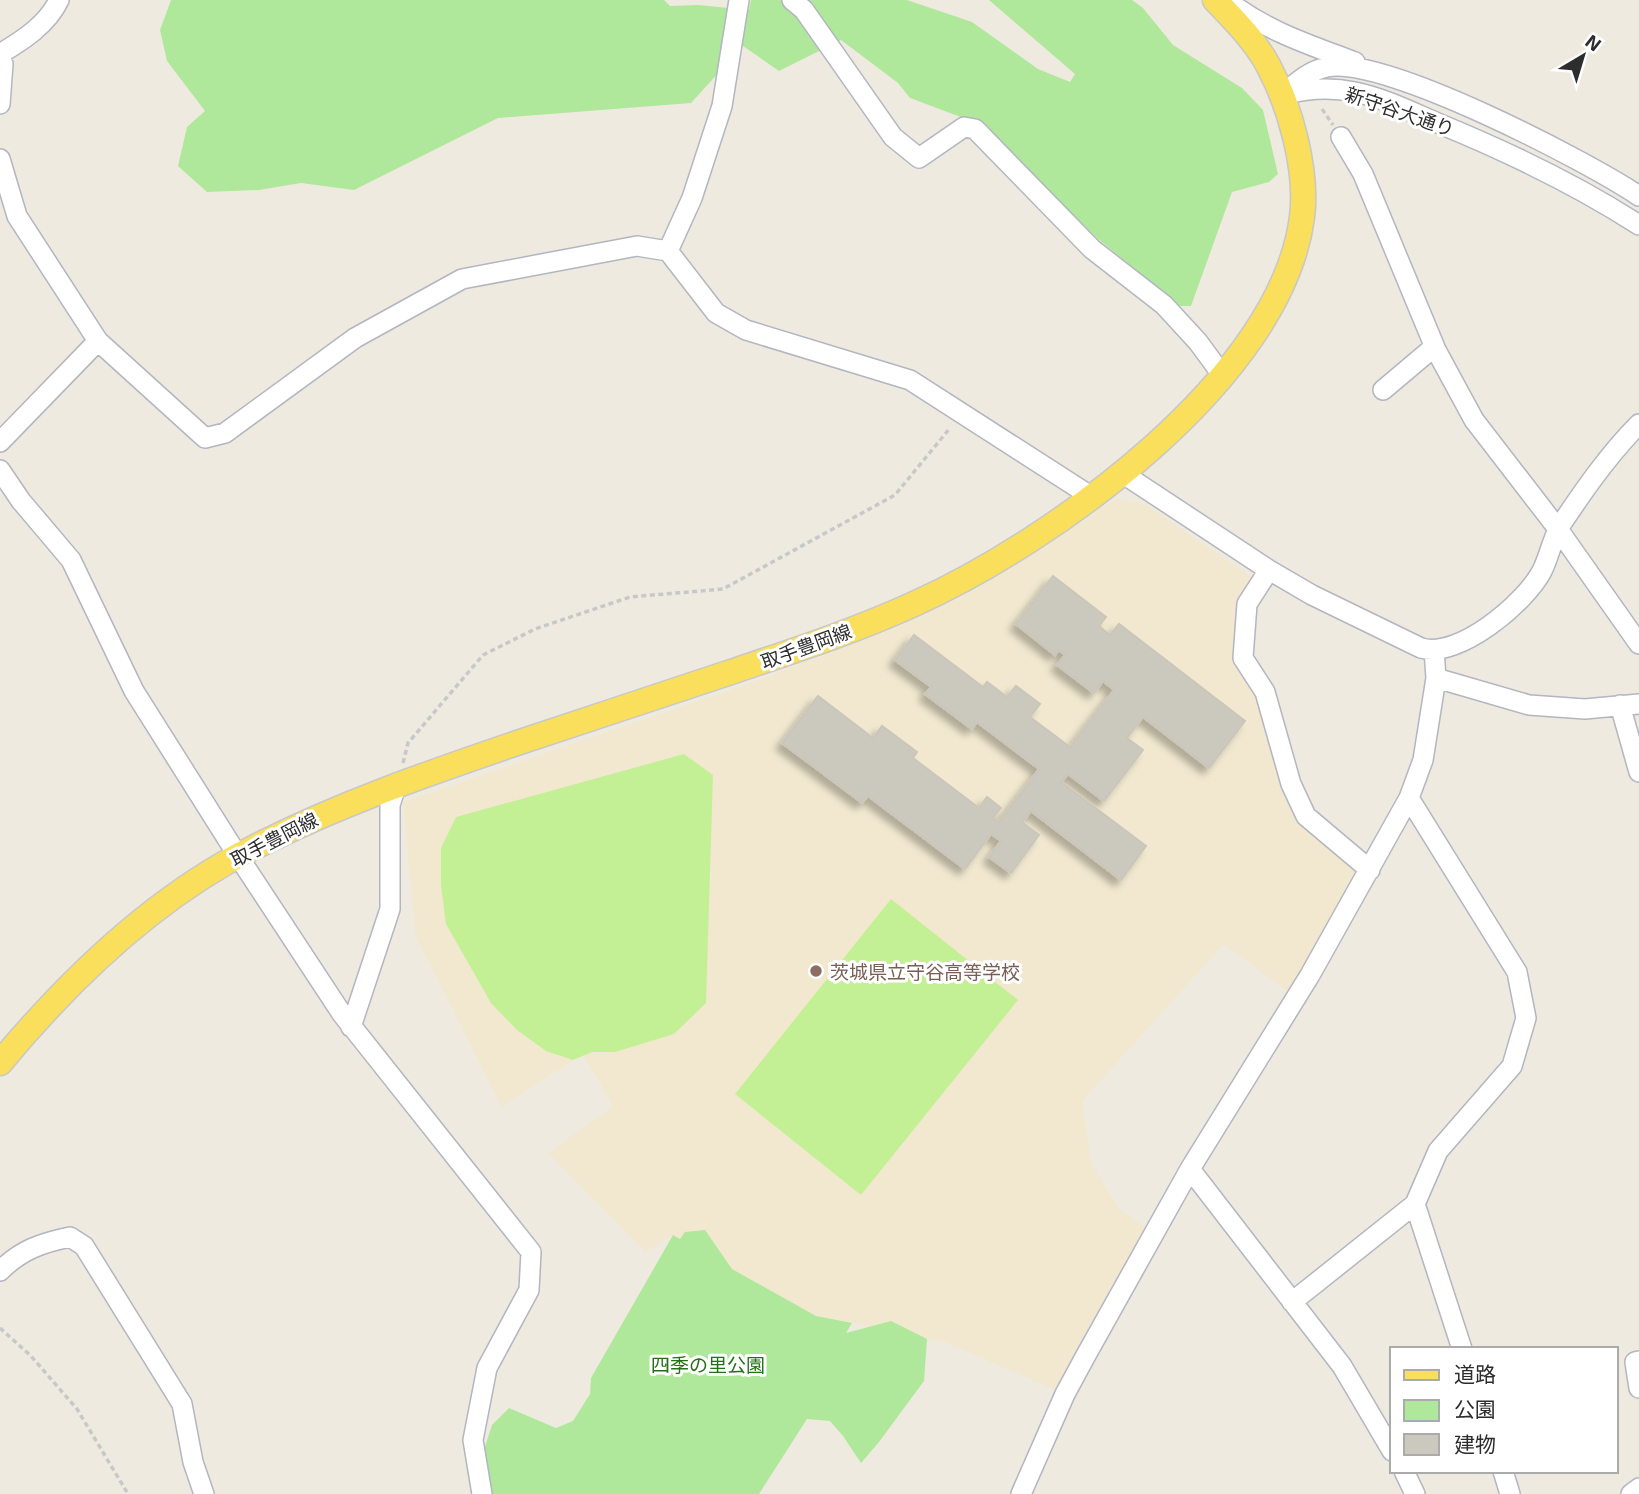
<svg xmlns="http://www.w3.org/2000/svg" width="1639" height="1494" font-family="'Exo 2','Noto Sans JP',sans-serif">
<style>
.education{fill:#f1e8cf}
.green{fill:#afe89a}
.pitch{fill:#c3f095}
.building{fill:#cbc8be;stroke:#cbc6b9;stroke-width:2;filter:url(#shadow)}
.lines{fill:none;stroke-linecap:round;stroke-linejoin:round}
.minor-casing{stroke:#b3b5c1;stroke-width:22}
.major-casing{stroke:#c8c8c8;stroke-width:27}
.path{stroke:#c8c8c8;stroke-width:3.5;stroke-dasharray:5 3.5;stroke-linecap:butt}
.minor{stroke:#fff;stroke-width:19}
.major{stroke:#f9df5b;stroke-width:24}
.education-dot{fill:#8d6e63;stroke:#fff;stroke-width:2.5}
.labels{text-anchor:middle;dominant-baseline:central;stroke-width:6;stroke-linejoin:round;paint-order:stroke}
.street-label{font-size:19px;fill:#2d2d2d;stroke:#fff}
.education-label{font-size:19px;fill:#785e54;stroke:#fff;text-anchor:start}
.park-label{font-size:19px;fill:#237117;stroke:#fff}
</style>
<defs>
<filter id="shadow"><feDropShadow dx="-6" dy="6" stdDeviation="3.5" flood-color="#0004"/></filter>
</defs>
<rect width="100%" height="100%" fill="#efeae0"/>
<!-- education -->
<path class="education" d="M1116,499L1143,503L1255,579L1237,602L1243,658L1306,816L1370,870L1296,998L1224,944L1082,1101L1091,1163L1119,1209L1154,1233L1065,1394L945,1342L816,1316L673,1235L645,1252L548,1153L613,1106L583,1054L502,1107L416,938L403,802L756,681L872,636L961,597L1012,567Z"/>
<!-- green -->
<path class="green" d="M171,0H664L670,6L698,5L749,10L751,0H907L972,22L1038,69L1070,82L1075,74L989,0H1132L1143,8L1173,45L1242,88L1263,110L1278,174L1269,182L1232,192L1191,306H1180L1097,238L982,125L910,98L898,83L841,40L779,71L743,46L691,103L498,118L354,190L301,183L259,190L207,192L178,166L187,127L205,111L167,61L160,30Z
M705,1230L732,1269L816,1316L852,1323L846,1333L891,1321L927,1339L924,1381L879,1442L861,1463L843,1436L830,1421L807,1419L759,1494H491L478,1468L492,1425L509,1408L556,1428L573,1421L590,1394L591,1378L673,1235L680,1239L685,1232Z"/>
<!-- pitch -->
<path class="pitch" d="M684,754L713,775L706,1003L674,1034L615,1052H592L573,1060L546,1051L517,1030L491,1003L446,924L441,886V848L456,817Z
M891,899L1018,1000L861,1195L735,1094Z"/>
<!-- building -->
<path class="building" d="M1053,576L1106,617L1099,626L1110,635L1119,624L1245,721L1209,768L1143,717L1127,738L1143,750L1104,801L1068,774L1061,782L1146,846L1121,880L1031,811L1022,822L1039,835L1011,873L989,857L1001,841L991,834L965,869L868,796L862,803L782,743L818,696L873,738L882,726L917,752L913,758L979,808L987,797L1001,808L993,818L999,822L1039,769L977,722L972,729L925,694L931,687L895,660L914,635L983,687L987,682L1007,697L1016,686L1040,704L1030,717L1070,747L1114,690L1103,681L1094,693L1057,665L1065,655L1059,650L1055,655L1016,624Z"/>
<g class="lines">
<defs>
<path id="minor" d="M792,0L804,10L893,137L919,158L964,127L975,129L1092,249L1164,305L1198,342L1223,376
M1228,1C1266,31 1310,45 1355,62
M0,54C23,40 47,25 59,0
M0,60L3,64L0,104
M1286,94C1310,88 1331,87 1355,92C1384,98 1412,112 1440,124C1508,152 1577,185 1639,225
M1282,95C1296,83 1308,71 1327,67C1383,55 1587,161 1639,196
M1341,137L1363,174L1436,350L1474,420L1558,529L1639,644
M0,159L17,216L98,341L205,438L225,433L355,338L462,279L637,246L668,251L716,313L746,330L910,380L1092,497
M668,251L692,198L722,106L739,0
M1383,390L1434,347
M0,442L98,341
M0,470L21,501L71,560L134,691L238,856L342,1014L531,1252L529,1290L487,1368L473,1440L482,1494
M1122,473L1269,570L1312,595L1421,648C1459,659 1525,603 1542,571C1549,557 1552,540 1560,526C1584,490 1609,454 1639,424
M1269,570L1247,604L1243,658L1265,692L1291,784L1306,816L1370,870
M1436,678L1529,705L1585,709L1639,704
M1620,705L1639,772
M351,1027L390,909V805L397,783
M1190,1169L1342,1366L1392,1451
M1415,1204L1462,1349
M0,1271C21,1250 41,1243 70,1237L84,1246L182,1404L193,1462L204,1494
M1292,1302L1415,1204L1438,1151L1512,1066L1526,1018L1517,972L1409,798
M1639,1361L1635,1362L1639,1388
M1404,1471L1415,1494
M1503,1471L1510,1494
M1021,1494L1065,1394L1085,1357L1190,1169L1310,975L1409,798L1423,760L1436,678L1434,650
M1631,1494L1639,1488"/>
<path id="major" d="M0,1063C69,980 155,897 253,848C339,804 429,773 520,742C590,719 661,695 731,672C793,651 855,631 914,604C1052,542 1282,378 1302,217C1308,170 1290,106 1268,65C1255,41 1234,20 1215,0"/>
</defs>
<!-- minor casing -->
<use href="#minor" class="minor-casing"/>
<!-- major casing -->
<use href="#major" class="major-casing"/>
<!-- path -->
<path class="path" d="M1322,109L1333,125
M403,763L408,743L483,655L535,629L630,597L723,589L895,495L950,428
M0,1328L31,1356L77,1409L128,1494"/>
<!-- minor -->
<use href="#minor" class="minor"/>
<!-- major -->
<use href="#major" class="major"/>
</g>
<!-- markers -->
<circle class="education-dot" cx="816" cy="971" r="7"/>
<g class="labels">
<!-- street labels -->
<g class="street-label">
<text transform="translate(1400 111) rotate(19)">新守谷大通り</text>
<text transform="translate(806 646) rotate(-20)">取手豊岡線</text>
<text transform="translate(274 839) rotate(-27)">取手豊岡線</text>
</g>
<!-- education labels -->
<g class="education-label">
<text x="830" y="971">茨城県立守谷高等学校</text>
</g>
<!-- park labels -->
<g class="park-label">
<text x="708" y="1364">四季の里公園</text>
</g>
</g>
<!-- legend -->
<rect x="1390" y="1347" width="228" height="126" fill="#ffffff" stroke="#ababab" stroke-width="2"/>
<rect x="1404" y="1370" width="35" height="10" fill="#f9df5b" stroke="#ababab" stroke-width="2"/>
<text x="1454" y="1382" font-size="21" fill="#2d2d2d">道路</text>
<rect x="1404" y="1400" width="35" height="21" fill="#afe89a" stroke="#ababab" stroke-width="2"/>
<text x="1454" y="1417" font-size="21" fill="#2d2d2d">公園</text>
<rect x="1404" y="1434" width="35" height="21" fill="#cbc8be" stroke="#ababab" stroke-width="2"/>
<text x="1454" y="1452" font-size="21" fill="#2d2d2d">建物</text>
<!-- north arrow -->
<g transform="translate(1583 56) rotate(38)" stroke="#ffffff" stroke-width="5" paint-order="stroke">
<path d="M0-5L12 26L0 18L-12 26Z" fill="#2d2d2d"/>
<text y="-10" font-size="19" font-weight="bold" text-anchor="middle" fill="#2d2d2d">N</text>
</g>
</svg>
